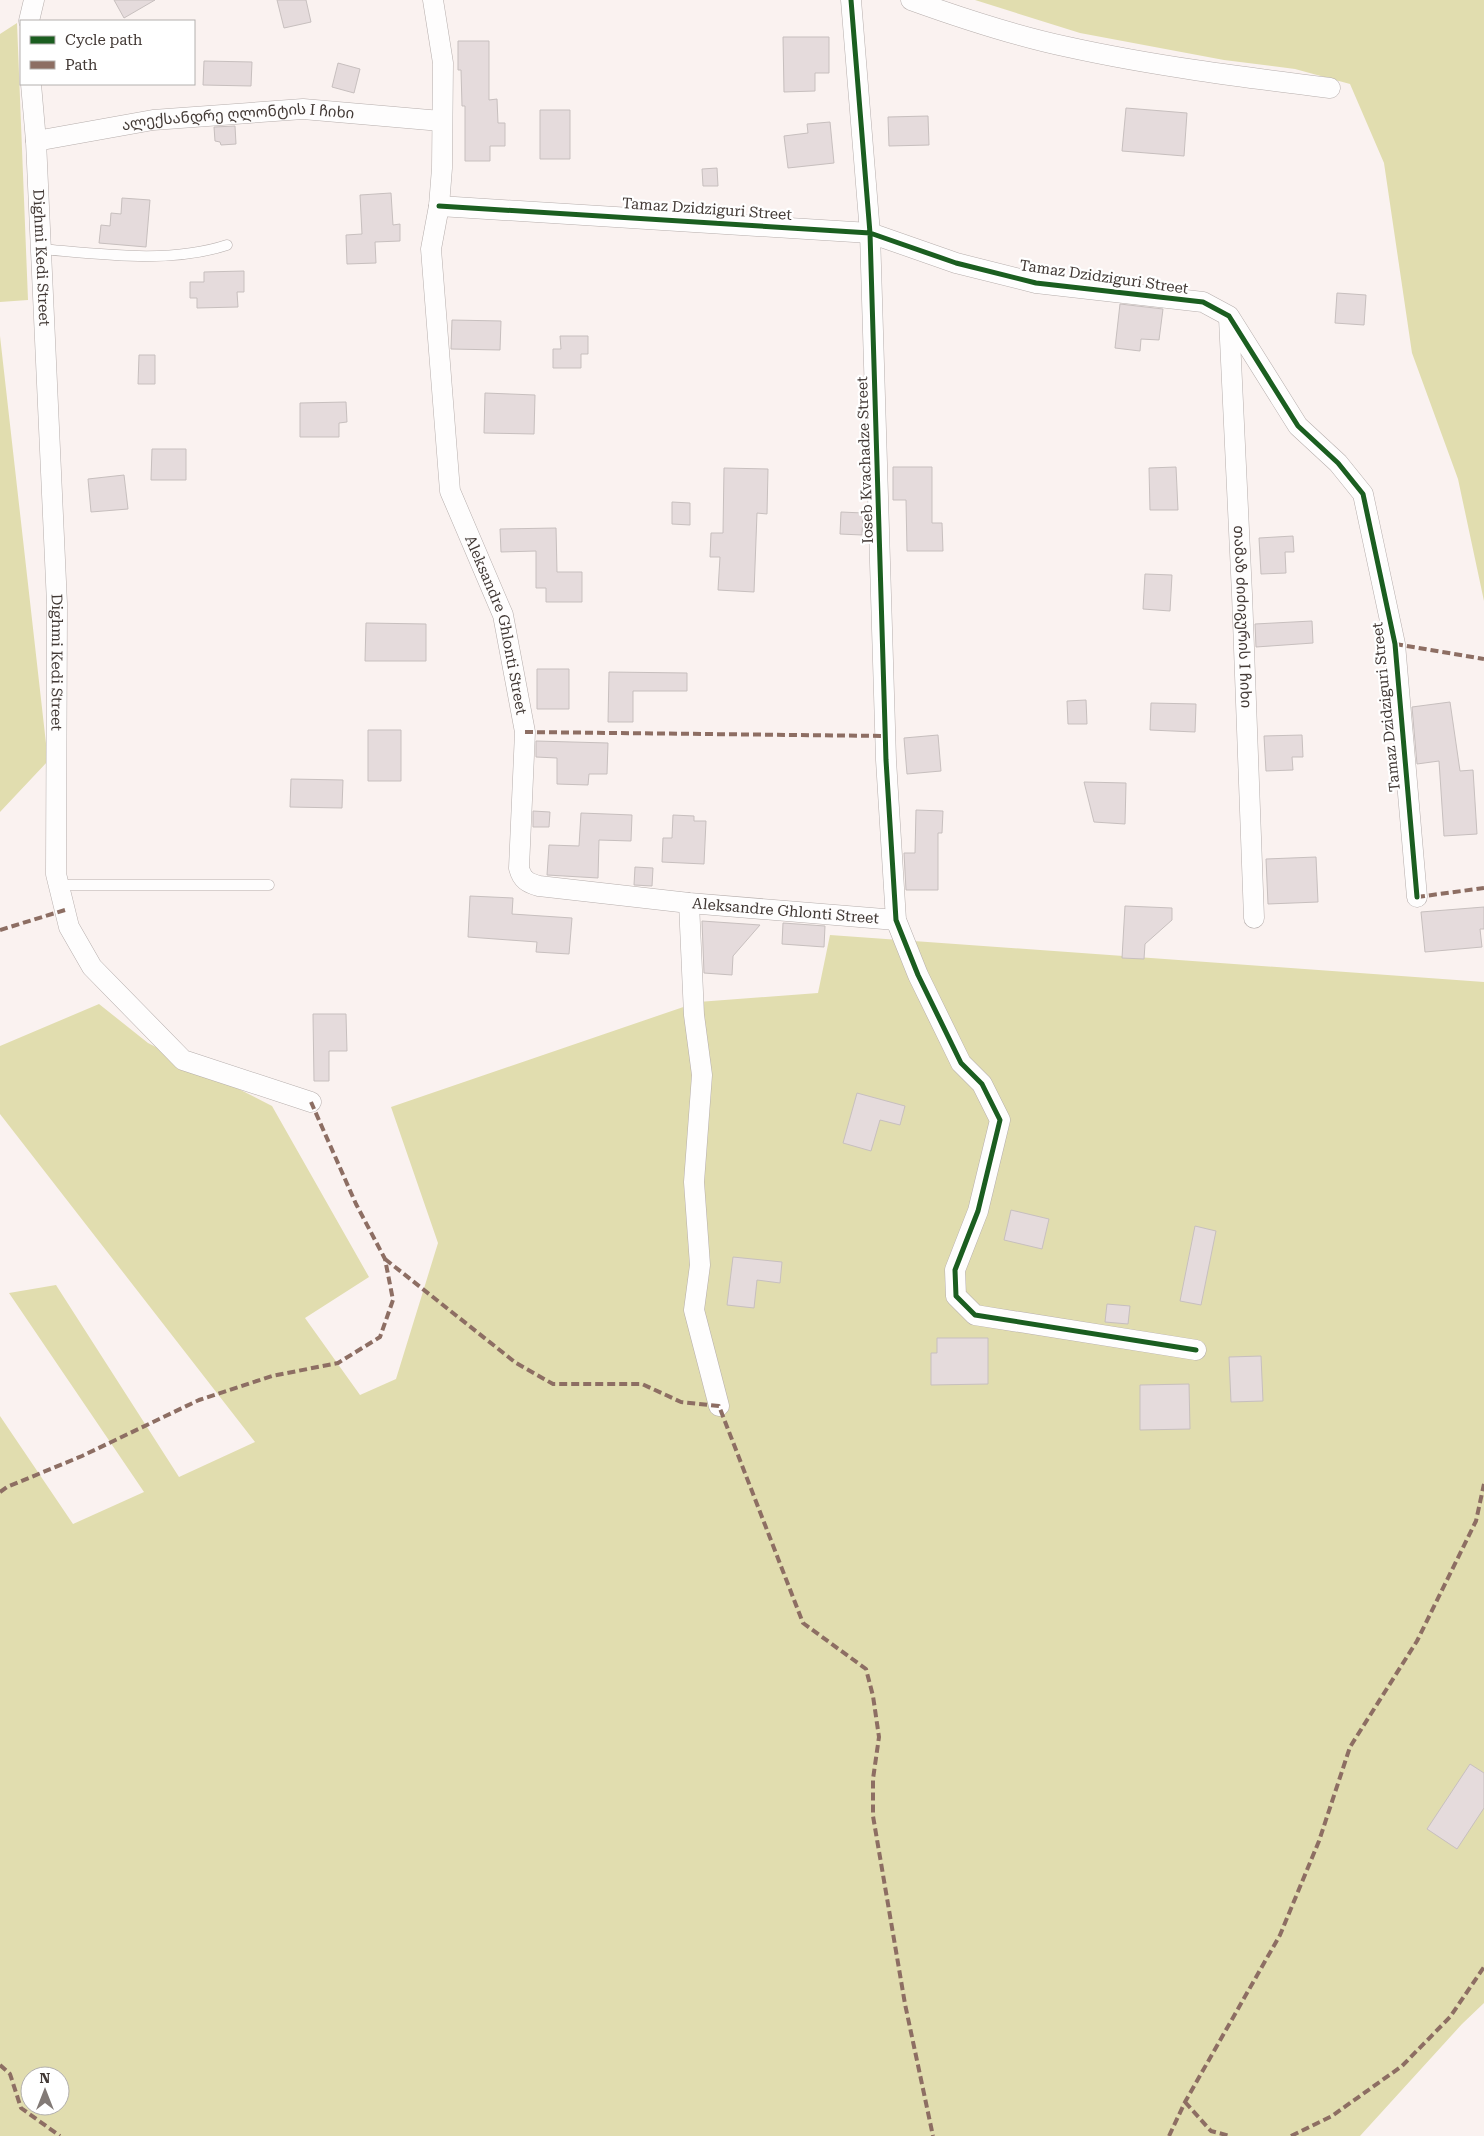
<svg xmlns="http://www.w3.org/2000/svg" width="1484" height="2136" font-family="'Roboto Serif','Noto Sans Georgian',serif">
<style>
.green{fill:#e1ddaf;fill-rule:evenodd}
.building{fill:#e5dbdc;stroke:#c7bfbe}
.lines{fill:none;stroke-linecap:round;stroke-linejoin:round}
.service-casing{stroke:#b6aeac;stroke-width:11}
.minor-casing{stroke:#b6aeac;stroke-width:21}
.service{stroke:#fefdfd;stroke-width:10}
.minor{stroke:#fefdfd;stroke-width:20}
.quiet{stroke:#8d6e63;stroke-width:4;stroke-dasharray:8 4;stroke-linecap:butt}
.cycleway-casing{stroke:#fff;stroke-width:8}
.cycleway{stroke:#1b5e20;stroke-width:5}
.labels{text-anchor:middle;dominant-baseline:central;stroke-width:4.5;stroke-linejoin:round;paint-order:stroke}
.street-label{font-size:15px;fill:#423935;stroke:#fff}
</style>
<rect width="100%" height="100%" fill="#faf2f0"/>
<!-- green -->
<path class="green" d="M975,0H1484V601L1458,479L1412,353L1384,163L1350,84L1295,69L1224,60L1080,33Z
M17,23L28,300L0,302V34Z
M0,336L48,761L0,812Z
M830,935L1484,982V2003L1462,2024L1360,2136H0V1416L73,1524L144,1492L9,1293L56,1285L179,1477L255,1442L0,1114V1046L99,1004L148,1043L272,1106L369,1277L305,1318L360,1395L396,1379L438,1243L391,1107L698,1002L818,993ZM30,2076H60V2106H30Z"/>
<!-- building -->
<path class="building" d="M114,0H155L124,18Z
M277,0H306L311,22L284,28Z
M783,37H829V73H815V91L784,92Z
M458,41H489V100L497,99L498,123H505V146H490V161H465V106H462L461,70H458Z
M204,61L252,62L251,86L203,85Z
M338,63L360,69L354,93L332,87Z
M1126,108L1187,113L1184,156L1122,151Z
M540,110H570V159H540Z
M928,116L929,145L889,146L888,117Z
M830,122L834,163L788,168L784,136L808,133L807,124Z
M235,126L236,144L221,145L220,142L215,141L214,127Z
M717,168L718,186H703L702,169Z
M391,193L393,225L400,224V241L375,242L376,263L347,264L346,235L362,234L360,195Z
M122,198L150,200L146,247L99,243L101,225L110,226L111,213L121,214Z
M244,271V292H237L238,307L197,308V298H190V282H204V272Z
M1337,293L1366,295L1364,325L1335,323Z
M1120,304L1163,309L1159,340L1141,339L1140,351L1115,348Z
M452,320L501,321L500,350L451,349Z
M560,336H588V354H581V368H553V349H561Z
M139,355H155V384H138Z
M485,393L535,395L534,434L484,433Z
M346,402L347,422L339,423V437H300V403Z
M152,449H186V480H151Z
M893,467H932V523H942L943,551H907L906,500H893Z
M1176,467L1178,510H1150L1149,468Z
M724,468L768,469L767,514L757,513L754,592L718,590L720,557H710L711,533H723Z
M124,475L128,509L91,512L88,479Z
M672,502L690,503V525L672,524Z
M841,512L863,513L862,535L840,534Z
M556,528L557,572H582V602H546V588H536V551L501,552L500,529Z
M1293,536L1294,552H1285L1286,573L1261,574L1259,538Z
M1145,574L1172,575L1170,611L1143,609Z
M1312,621L1313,643L1256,647L1255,624Z
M366,623L426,624V661H365Z
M537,669H569V709H537Z
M609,672L687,673V691H633V722H608Z
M1086,700L1087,724H1068L1067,701Z
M1450,702L1460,771L1473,770L1477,834L1444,836L1439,761L1417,764L1412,707Z
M1151,703L1196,704L1195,732L1150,730Z
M368,730H401V781H368Z
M938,735L941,771L907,774L904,738Z
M1302,735L1303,757H1292L1293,770L1266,771L1264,736Z
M536,741L608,743L607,774H589L588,785L557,784V758L536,757Z
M291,779L343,780L342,808L290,807Z
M1084,782L1126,783L1125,824L1094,822Z
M916,810L943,811L942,833H938V890H906L904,853H915Z
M533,811L550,812L549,827H533Z
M581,813L632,815L631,841L599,840L598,878L547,875L549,845L579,846Z
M673,815L694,816V821H706L704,864L662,862L663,838H672Z
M1316,857L1318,902L1268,904L1266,859Z
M635,867L653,868L652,886L634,885Z
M470,896L513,898L512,914L572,918L569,954L536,952L537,942L468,937Z
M1125,906L1172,908V920L1145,944L1144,959L1122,958Z
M1484,907V929H1480L1482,947L1425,952L1421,912Z
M702,921L760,925L733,956L732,975L704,973Z
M783,923L825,926L824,947L782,944Z
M313,1014H346L347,1051H329V1081H314Z
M857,1093L905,1106L900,1125L880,1120L871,1151L843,1143Z
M1011,1210L1049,1219L1042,1249L1004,1240Z
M1195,1226L1216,1231L1201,1305L1180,1301Z
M733,1257L782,1262L780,1283L757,1280L754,1308L727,1305Z
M1107,1304L1130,1306L1128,1324L1105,1322Z
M937,1338H988V1384L931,1385V1353H937Z
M1261,1356L1263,1401L1231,1402L1229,1357Z
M1189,1384L1190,1429L1140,1430V1385Z
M1470,1764L1484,1773V1808L1457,1849L1427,1829Z"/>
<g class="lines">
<defs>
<path id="service" d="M41,249C100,254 170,264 227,245
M58,885H269"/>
<g id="minor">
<path id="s1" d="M433,0L443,63L442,168L439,206L431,249L450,491L503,615L525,732L519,868C522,880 528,883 539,886L689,903L896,920"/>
<path d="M851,0L870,233L886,760L896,920L918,975L961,1063L982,1084L1000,1120L978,1211L955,1270L956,1296L975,1315L1196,1350"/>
<path d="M911,0C961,18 1016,36 1068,47C1154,66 1242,77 1330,88"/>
<path d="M29,21L34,0"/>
<path id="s2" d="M31,84L36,141L57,604L56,874L69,927L92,967L183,1060L311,1102"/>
<path id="s3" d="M36,141L153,120L303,109L441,121"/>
<path d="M439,206L870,233L956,263L1036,283L1203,302L1229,316L1298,426L1338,463L1363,494L1395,644L1417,897"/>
<path id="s4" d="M1229,318L1242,594L1254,918"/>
<path d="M689,903L694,1015L702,1075L694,1182L700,1265L694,1310L719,1406"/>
</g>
</defs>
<!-- service casing -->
<use href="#service" class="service-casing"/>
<!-- minor casing -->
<use href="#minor" class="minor-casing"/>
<!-- service -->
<use href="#service" class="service"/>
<!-- minor -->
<use href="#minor" class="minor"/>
<!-- quiet -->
<path class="quiet" d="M1395,644L1484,659
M525,732L885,736
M1417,897L1484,888
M0,930L65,910
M385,1259L516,1363L553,1384H642L681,1402L719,1406L803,1623L866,1669L873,1696L879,1737L873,1779V1816L905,2004L933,2136
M0,1492L7,1487L82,1456L199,1400L272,1376L338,1363L380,1337L393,1300L385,1259L356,1204L311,1102
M0,2065L10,2074L21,2108L60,2136
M1185,2102L1211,2131L1230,2136
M1169,2136L1185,2102L1280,1935L1319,1841L1350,1747L1417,1641L1476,1521L1484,1484
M1291,2136L1332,2116L1402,2066L1450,2017L1484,1967"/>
<defs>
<path id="cycleway" d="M851,0L870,233L886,760L896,920L918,975L961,1063L982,1084L1000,1120L978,1211L955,1270L956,1296L975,1315L1196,1350
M439,206L870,233L956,263L1036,283L1203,302L1229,316L1298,426L1338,463L1363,494L1395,644L1417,897"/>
</defs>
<!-- cycleway casing -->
<use href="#cycleway" class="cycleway-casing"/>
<!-- cycleway -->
<use href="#cycleway" class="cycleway"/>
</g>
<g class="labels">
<!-- street labels -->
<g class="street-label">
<text stroke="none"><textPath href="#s3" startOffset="204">ალექსანდრე ღლონტის I ჩიხი</textPath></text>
<text transform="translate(707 209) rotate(4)">Tamaz Dzidziguri Street</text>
<text stroke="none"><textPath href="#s2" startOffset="174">Dighmi Kedi Street</textPath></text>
<text transform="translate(1104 277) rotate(8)">Tamaz Dzidziguri Street</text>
<text transform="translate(865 460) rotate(-92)">Ioseb Kvachadze Street</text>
<text stroke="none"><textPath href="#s4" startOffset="299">თამაზ ძიძიგურის I ჩიხი</textPath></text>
<text stroke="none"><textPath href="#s1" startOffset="636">Aleksandre Ghlonti Street</textPath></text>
<text stroke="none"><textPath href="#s2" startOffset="579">Dighmi Kedi Street</textPath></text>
<text transform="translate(1386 707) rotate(-96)">Tamaz Dzidziguri Street</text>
<text stroke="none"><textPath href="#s1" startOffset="1160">Aleksandre Ghlonti Street</textPath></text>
</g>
</g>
<!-- legend -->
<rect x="20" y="20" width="175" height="65" fill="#ffffff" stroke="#b3b0ae"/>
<rect x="30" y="36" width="25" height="8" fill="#1b5e20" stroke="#b3b0ae"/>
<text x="65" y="45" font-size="15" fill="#423935">Cycle path</text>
<rect x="30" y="61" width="25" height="8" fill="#8d6e63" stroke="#b3b0ae"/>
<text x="65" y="70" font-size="15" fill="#423935">Path</text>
<!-- north arrow -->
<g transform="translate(45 2091)"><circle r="24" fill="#ffffff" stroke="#b3b0ae"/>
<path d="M0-4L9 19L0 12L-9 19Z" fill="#827a76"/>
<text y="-8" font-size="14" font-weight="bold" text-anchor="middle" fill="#423935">N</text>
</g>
</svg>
